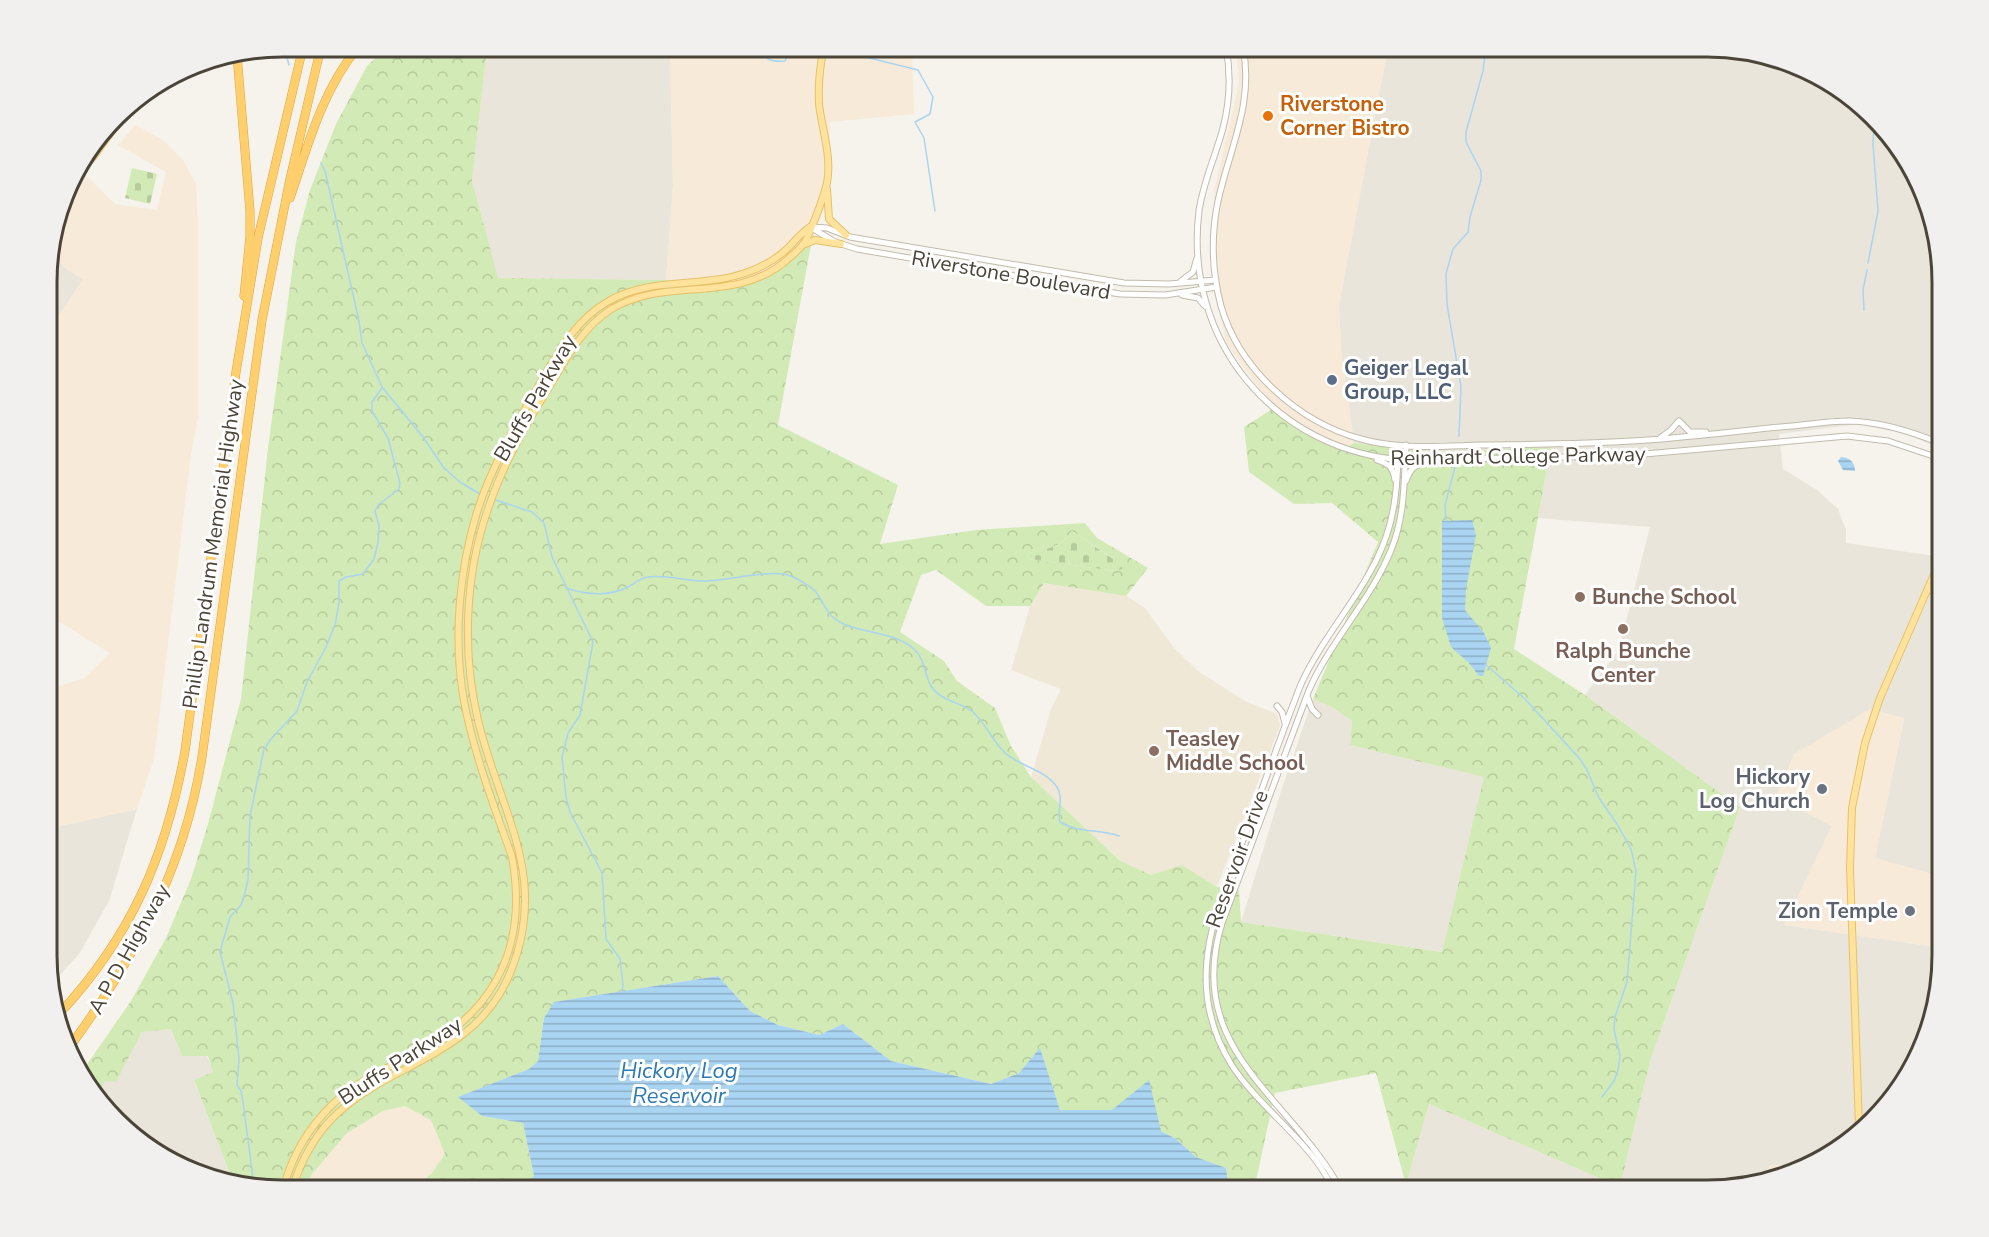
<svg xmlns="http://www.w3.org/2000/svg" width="1989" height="1237" font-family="'Nunito Sans',sans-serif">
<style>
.residential{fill:#eae5da}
.commercial{fill:#f7ead8}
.education{fill:#efe8d6}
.forest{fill:url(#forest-crowns);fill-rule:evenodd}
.cemetery{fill:url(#cemetery-stones)}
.water{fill:url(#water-rules)}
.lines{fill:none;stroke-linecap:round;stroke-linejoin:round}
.stream{stroke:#a9d4f2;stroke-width:1.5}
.minor-casing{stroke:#c2bbae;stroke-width:7}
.major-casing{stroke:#e6c16a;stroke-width:8}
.highway-casing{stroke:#e0a43c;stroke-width:9}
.minor{stroke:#fff;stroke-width:5}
.major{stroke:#ffe39c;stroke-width:6}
.highway{stroke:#ffcf6e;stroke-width:8}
.food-dot{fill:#e8710a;stroke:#fff;stroke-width:2}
.service-dot{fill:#5c6f8a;stroke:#fff;stroke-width:2}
.education-dot{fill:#8d6e63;stroke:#fff;stroke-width:2}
.worship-dot{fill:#6b7280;stroke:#fff;stroke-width:2}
.labels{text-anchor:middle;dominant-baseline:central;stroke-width:6;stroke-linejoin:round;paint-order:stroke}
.food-label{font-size:21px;font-weight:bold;fill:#c56008;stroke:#fff;text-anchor:start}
.street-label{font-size:21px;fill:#4b4439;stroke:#fff}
.service-label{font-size:21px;font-weight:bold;fill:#4e5e75;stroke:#fff;text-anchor:start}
.education-label{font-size:21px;font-weight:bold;fill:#785e54;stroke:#fff;text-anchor:start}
.worship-label{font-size:21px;font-weight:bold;fill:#5b616d;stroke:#fff;text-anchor:end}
.water-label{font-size:22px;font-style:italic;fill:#2e7ab2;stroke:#fff}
.rim{fill:none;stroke:#4b4439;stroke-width:3}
</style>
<defs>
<pattern id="forest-crowns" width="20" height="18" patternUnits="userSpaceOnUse" patternTransform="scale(1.5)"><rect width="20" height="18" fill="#d2eab5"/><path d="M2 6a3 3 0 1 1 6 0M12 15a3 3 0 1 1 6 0" fill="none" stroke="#b6ca9c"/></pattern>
<pattern id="cemetery-stones" width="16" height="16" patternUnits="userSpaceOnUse" patternTransform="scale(1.5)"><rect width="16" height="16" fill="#d2eab5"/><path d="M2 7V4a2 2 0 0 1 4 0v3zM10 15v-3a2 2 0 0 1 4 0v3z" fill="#b6ca9c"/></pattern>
<pattern id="water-rules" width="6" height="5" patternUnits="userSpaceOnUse" patternTransform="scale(1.5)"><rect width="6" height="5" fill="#a9d4f2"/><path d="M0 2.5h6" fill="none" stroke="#8caec5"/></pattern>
</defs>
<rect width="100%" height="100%" fill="#f6f3ec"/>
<!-- residential -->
<path class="residential" d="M487,47H670L673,186L666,280L497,278L472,181Z
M1388,47H1708L1769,55L1838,86L1911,164L1942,267V449L1905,434L1859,424L1779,434L1783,469L1817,490L1838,509L1846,530V543L1942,557V878L1875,858L1904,719L1776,797L1832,826L1784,925L1937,947L1935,1008L1930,1031L1903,1086L1825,1159L1810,1164L1769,1166V1176L1722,1190H1411L1406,1185L1429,1104L1620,1187L1650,1061L1740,807L1585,695L1619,649L1650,527L1538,518L1551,447L1432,452L1354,443L1341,350L1339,305Z
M48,252L69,271L83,279L48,332Z
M1313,699L1332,707L1352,721L1350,745L1485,777L1443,952L1241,922L1282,788Z
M137,809L109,901L79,954L49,987L48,829Z
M171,1029L182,1056H207L214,1072L194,1081L233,1182L206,1178L151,1151L97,1096L105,1081H116L142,1032Z"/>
<!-- commercial -->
<path class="commercial" d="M670,47H912L914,114L830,122L829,195L814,234L780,266L756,277L713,285L666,280L673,186Z
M1236,47H1388L1339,305L1341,350L1354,443L1343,449L1310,434L1274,408L1226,343L1210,256L1215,187L1239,83Z
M136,125L163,140L183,160L196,184L198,225V418L191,454L154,759L137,809L48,829V690L84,678L110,653L48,615V332L83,279L69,271L48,251L71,177L78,168L115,204L157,210L166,172L118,145Z
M1870,709L1904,718L1875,858L1940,876L1937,947L1784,925L1832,826L1776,797L1794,754Z
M405,1106L431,1120L445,1154L432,1173L413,1190H305L312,1174L347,1133L383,1111Z
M1810,1164L1769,1176V1166Z"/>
<!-- education -->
<path class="education" d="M1044,583L1126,596L1145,608L1174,648L1198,671L1245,701L1277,714L1280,725L1217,887L1182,866L1151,875L1119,860L1031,777L1051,709L1061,689L1011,670L1030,606Z"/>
<!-- forest -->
<path class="forest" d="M387,47H487L472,181L498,278L666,280L713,285L756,277L780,266L814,234L810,250L778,425L898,485L880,544L976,530L1085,523L1097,538L1148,568L1126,596L1044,583L1030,606H986L936,570L921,575L900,632L944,661L957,681L995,708L1011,746L1031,777L1119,860L1151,875L1182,865L1217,887L1239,890L1241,922L1442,952L1484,777L1350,745L1352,721L1332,707L1313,699L1378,542L1332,503L1294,504L1249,472L1244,427L1274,408L1310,434L1343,449L1354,443L1432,452L1551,447L1514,649L1585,695L1740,807L1650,1061L1620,1187L1429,1104L1406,1185L1376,1073L1275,1093L1254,1190L1229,1189L1226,1168L1196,1157L1176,1139L1161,1131L1112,1110H1060L1040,1049L1019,1073L991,1084L891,1061L843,1024L819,1035L778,1025L750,1011L718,976L555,1002L544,1018L538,1061L529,1069L459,1097L482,1116L523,1123L534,1176L520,1190H413L432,1173L445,1154L431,1120L405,1106L383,1111L347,1133L312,1174L305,1190H281L233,1182L194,1080L213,1072L208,1056H182L171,1029L142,1032L116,1082L105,1081L97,1096L86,1086L81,1073L131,1001L166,938L191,879L208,824L241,699L268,448L296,242L310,190L336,124L367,66ZM1072,531L1111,557L1122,568L1115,571L1029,559L1027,554C1047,547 1059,550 1072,531Z
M1940,876L1942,878V970L1935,1008Z"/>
<!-- cemetery -->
<path class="cemetery" d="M132,168L157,174L150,204L125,198Z
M1072,531L1122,565V569L1115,571L1029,559L1027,554C1046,547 1060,550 1072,531Z"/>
<!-- water -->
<path class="water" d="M1841,457C1850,458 1855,462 1855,471L1843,470L1838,461Z
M1472,520L1476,535L1466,589L1465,610L1484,633L1491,648L1483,676H1479L1469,663L1451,647L1442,618V521Z
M718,976L750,1011L778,1025L819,1035L843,1024L891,1061L991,1084L1019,1073L1040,1048L1060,1110H1112L1149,1080L1161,1131L1176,1139L1196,1157L1226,1168L1229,1189L1253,1190H661L656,1182L643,1190H520L534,1176L523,1123L482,1116L458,1097L529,1069L538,1061L544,1018L554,1002Z"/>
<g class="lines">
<!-- stream -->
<path class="stream" d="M284,47L289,65
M754,47C764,57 770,63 785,61L790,50L798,47
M836,54L845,52L918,70L933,97L930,114L915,122L924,138L935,211
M321,163L325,171L359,321L362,343L382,387L423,437L444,468L460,482L480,494
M1868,263L1878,211L1873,144L1874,125
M1864,310L1863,290L1867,270
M1459,436L1461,387L1447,304L1446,274L1453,249L1468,232L1470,217L1481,180V171L1466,142V132L1483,71L1486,47
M493,499L532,512L544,523L552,557L593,642L580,715L568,733L562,757L566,797L570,812L602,873L606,939L620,959L623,985L622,992
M1446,521L1445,505L1455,467
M566,588C587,595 608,597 628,587C635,583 640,578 648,577C667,574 688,582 707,581C732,580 760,571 784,574C794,576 809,585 816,592C823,601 825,611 834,618C852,634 891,629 914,649C925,659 924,674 931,686C940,701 961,702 973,712C986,724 992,740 1004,752C1018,766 1045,769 1057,787C1064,798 1057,810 1060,822C1078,833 1099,829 1119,836
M1485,664L1525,699L1580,759L1587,770L1599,798L1617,824L1631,849L1636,871L1627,982L1615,1017L1614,1029L1620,1056L1618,1070L1614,1081L1602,1097
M254,1186L243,1102L241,1091L237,1085L239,1059L233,1003L220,952L230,917L241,905L245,893L248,879L250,816L264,749L271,739L297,711L307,682L325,649L335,625L339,603V581L346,577L363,574L374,559L378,542L379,526L375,511L378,505L399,489L400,483L388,438L372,411V402L382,388"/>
<defs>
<path id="minor" d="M1226,47C1231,74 1230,101 1223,128C1216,155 1203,182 1199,211C1183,340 1275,452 1405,460L1622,456L1847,436L1888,441L1942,459
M1243,47C1254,104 1230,147 1218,201C1211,235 1212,272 1221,306C1239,369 1298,422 1361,439C1399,450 1442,446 1481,445C1548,444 1615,444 1682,437C1719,434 1756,429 1792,426C1811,424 1831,421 1850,421C1882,422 1913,432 1942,444
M810,227L835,242L857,249L1120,294L1165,295L1217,287
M812,227L827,228L850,237L1124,283L1169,284L1216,280
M1181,281L1193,272L1197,258
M1182,295L1198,298L1205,306
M1660,438L1671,430L1679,421L1690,432H1706
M1377,460C1389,464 1393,467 1395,480
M1406,481C1410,469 1414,465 1426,462
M1307,696L1312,709L1318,715
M1277,706L1282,712L1285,723
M1334,1190C1327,1177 1319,1163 1309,1152C1284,1122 1252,1097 1231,1064C1180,981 1218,905 1249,825C1266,778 1283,730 1301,684C1324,634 1364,593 1383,545C1396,513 1398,478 1398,445
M1341,1190C1290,1096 1183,1050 1222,923L1309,690C1331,640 1371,600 1391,550C1405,517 1404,481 1406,445"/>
<path id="major" d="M69,183L94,156L129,107L140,97
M827,189L829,219L846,235
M805,244L815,240L841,244
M1931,590L1942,567
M1859,1127L1850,868L1852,808L1865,743L1880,698L1942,556
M283,1190C291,1158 308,1128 333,1104C359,1079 395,1065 427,1047C500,1005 527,940 512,857C494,806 474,754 464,701C453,639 459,571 477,512C490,471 511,434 532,397C553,362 571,323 607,302C650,276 702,289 748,272C762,267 776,259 787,249C795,241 800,234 810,227
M292,1190C300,1161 317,1131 340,1111C395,1062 473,1055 508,978C552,878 500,814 478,720C462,653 465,576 487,512C501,468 524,428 548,389C566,359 581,329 610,310C665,275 736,306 788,259C795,253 804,246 807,238C814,222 823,200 827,183C832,156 822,130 819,104C818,85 820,65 824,47"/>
<path id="highway" d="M237,55L250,211V237L244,296
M290,198C308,145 322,91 358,47
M59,1014C132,936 166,855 185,751L236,372L258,238L303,47
M71,1045C137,954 184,869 202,757L262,320L290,179L321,47"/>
</defs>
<!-- minor casing -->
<use href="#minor" class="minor-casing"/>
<!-- major casing -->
<use href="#major" class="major-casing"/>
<!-- highway casing -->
<use href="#highway" class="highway-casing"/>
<!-- minor -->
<use href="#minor" class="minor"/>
<!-- major -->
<use href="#major" class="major"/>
<!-- highway -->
<use href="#highway" class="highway"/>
</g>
<!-- markers -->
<circle class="food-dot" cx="1268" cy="116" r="6"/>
<circle class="service-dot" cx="1332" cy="380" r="6"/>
<g class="education-dot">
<circle cx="1580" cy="597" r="6"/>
<circle cx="1623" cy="629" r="6"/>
<circle cx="1154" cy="751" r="6"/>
</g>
<g class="worship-dot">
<circle cx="1822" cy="789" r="6"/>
<circle cx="1910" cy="911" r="6"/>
</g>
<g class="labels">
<!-- food labels -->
<g class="food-label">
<text x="1280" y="104">Riverstone<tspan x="1280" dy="24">Corner Bistro</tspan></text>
</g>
<!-- street labels -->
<g class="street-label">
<text transform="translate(1011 275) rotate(10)">Riverstone Boulevard</text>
<text transform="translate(535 398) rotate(-60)">Bluffs Parkway</text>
<text transform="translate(1518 456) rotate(-1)">Reinhardt College Parkway</text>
<text transform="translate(213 544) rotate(-82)">Phillip Landrum Memorial Highway</text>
<text transform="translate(1237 859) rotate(-70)">Reservoir Drive</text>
<text transform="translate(129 949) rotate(-61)">A P D Highway</text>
<text transform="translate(400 1061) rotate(-33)">Bluffs Parkway</text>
</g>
<!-- service labels -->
<g class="service-label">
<text x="1344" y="368">Geiger Legal<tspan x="1344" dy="24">Group, LLC</tspan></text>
</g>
<!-- education labels -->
<g class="education-label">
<text x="1592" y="597">Bunche School</text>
<text x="1623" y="651" text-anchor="middle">Ralph Bunche<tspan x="1623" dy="24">Center</tspan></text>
<text x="1166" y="739">Teasley<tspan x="1166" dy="24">Middle School</tspan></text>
</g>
<!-- worship labels -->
<g class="worship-label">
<text x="1810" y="777">Hickory<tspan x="1810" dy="24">Log Church</tspan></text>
<text x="1898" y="911">Zion Temple</text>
</g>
<!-- water labels -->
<g class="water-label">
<text x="679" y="1071">Hickory Log<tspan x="679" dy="25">Reservoir</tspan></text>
</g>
</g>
<!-- crop -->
<path d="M0 0H1989V1237H0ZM282 57H1707A225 225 0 0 1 1932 282V955A225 225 0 0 1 1707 1180H282A225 225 0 0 1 57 955V282A225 225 0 0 1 282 57Z" fill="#f1f0ef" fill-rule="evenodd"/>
<path class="rim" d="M282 57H1707A225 225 0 0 1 1932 282V955A225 225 0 0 1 1707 1180H282A225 225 0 0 1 57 955V282A225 225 0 0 1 282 57Z"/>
</svg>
